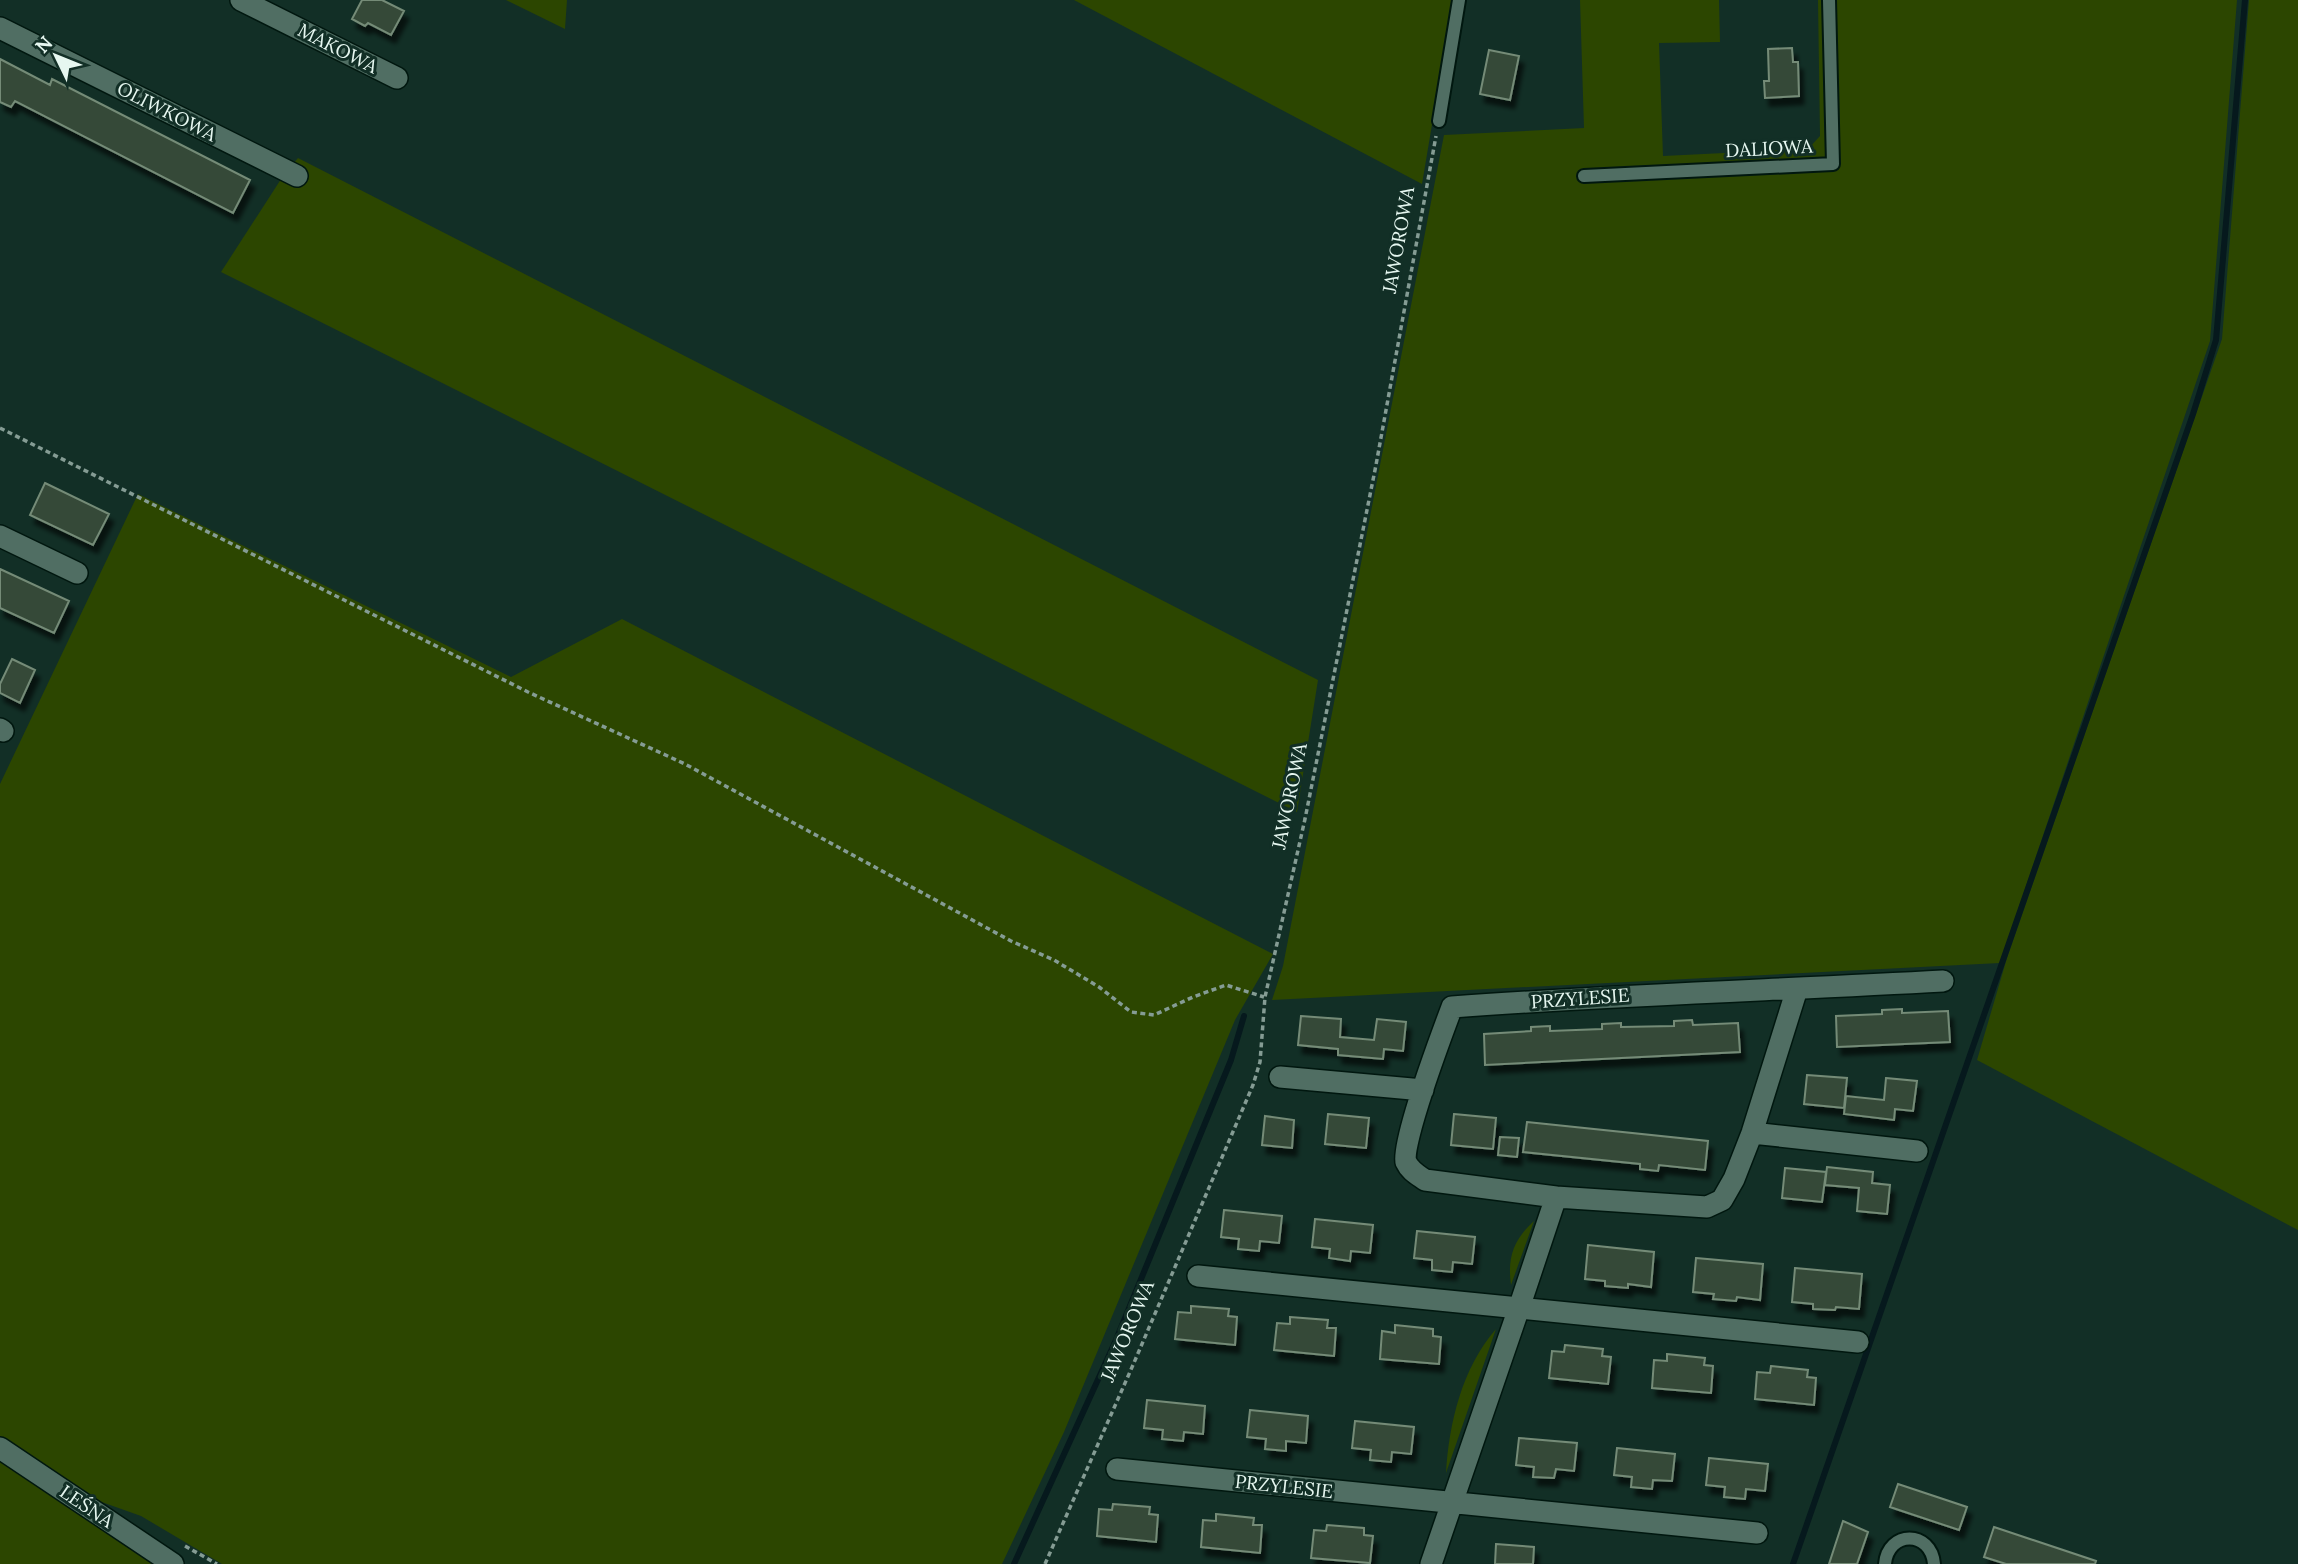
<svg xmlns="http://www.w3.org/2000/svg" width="2298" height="1564" font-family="Lora,serif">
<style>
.green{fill:#2c4600}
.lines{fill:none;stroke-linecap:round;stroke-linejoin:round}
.stream{stroke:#06191d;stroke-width:6}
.building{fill:#354938;stroke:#748b77;stroke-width:2;filter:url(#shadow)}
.service-casing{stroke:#00170f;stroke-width:16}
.minor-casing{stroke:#00170f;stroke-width:24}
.path{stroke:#859c94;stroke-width:3.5;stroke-dasharray:5 3.5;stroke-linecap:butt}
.service{stroke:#506e63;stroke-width:12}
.minor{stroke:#506e63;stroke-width:21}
.labels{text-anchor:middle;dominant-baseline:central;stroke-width:6;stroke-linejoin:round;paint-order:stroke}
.street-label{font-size:19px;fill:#e6f7f0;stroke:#122f26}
</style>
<defs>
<filter id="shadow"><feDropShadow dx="4.5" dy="8" stdDeviation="2" flood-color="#0009"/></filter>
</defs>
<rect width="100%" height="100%" fill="#122f26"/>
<!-- green -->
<path class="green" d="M506,0H567L565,29Z
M1074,0H1453L1422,184Z
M1580,0H1719L1720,42L1659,43L1663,156L1808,149L1820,136L1818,0H2237L2210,341L2000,963L1272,1000L1283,966L1444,135L1584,128Z
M2249,0H2298V1230L1977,1060L2007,958L2222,339Z
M298,158L1318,680L1297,812L221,272L283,176Z
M138,494L511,677L622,619L1273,954L1235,1020L1064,1432L1002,1564H222L141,1516L96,1500L0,1437V784Z
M1534,1221L1511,1285C1507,1257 1514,1239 1534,1221Z
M1496,1329L1446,1473C1449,1423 1462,1368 1496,1329Z
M0,1461L152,1564H0Z"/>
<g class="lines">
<!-- stream -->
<path class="stream" d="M1014,1564L1116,1340L1231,1060L1244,1016
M1793,1564L2193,414L2216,340L2245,0"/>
</g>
<!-- building -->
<path class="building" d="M362,0H382L404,11L391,35L368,23L365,26L352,19Z
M1792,48L1793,62H1798L1799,96L1765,98L1764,81H1769L1768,49Z
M1489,50L1519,56L1510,100L1480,94Z
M0,59L50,85L52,79L250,180L233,213L15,101L11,107L0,102Z
M45,483L109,514L93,545L30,515Z
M0,569L69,601L54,633L0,608Z
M12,659L35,670L20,703L0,693V684Z
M1902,1009V1013L1948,1011L1950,1042L1837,1047L1836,1016L1882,1014V1010Z
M1301,1016L1341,1019L1340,1037L1374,1040L1377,1019L1406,1022L1403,1051L1384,1049L1383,1059L1338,1055V1049L1298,1045Z
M1692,1020L1693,1025L1738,1023L1740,1052L1485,1065L1484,1034L1531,1031V1027L1550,1026V1031L1602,1029V1024L1621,1023V1027L1674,1026V1021Z
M1807,1075L1847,1078L1844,1108L1804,1104Z
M1886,1078L1917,1081L1913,1111L1895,1109L1894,1120L1844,1114L1846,1096L1884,1100Z
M1328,1114L1369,1118L1366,1148L1325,1144Z
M1454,1114L1496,1118L1493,1149L1451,1145Z
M1265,1116L1294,1120L1292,1148L1262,1145Z
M1527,1122L1708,1141L1705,1170L1659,1165L1658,1171L1640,1169V1164L1523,1152Z
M1500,1137L1519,1138L1517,1157L1498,1155Z
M1827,1167L1873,1172L1872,1183L1890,1185L1887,1214L1857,1211L1859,1188L1825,1185Z
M1785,1168L1826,1172L1822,1202L1782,1198Z
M1224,1210L1282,1216L1279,1243L1260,1241L1259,1251L1238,1249L1239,1239L1221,1237Z
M1315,1219L1373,1225L1370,1253L1351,1251L1350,1261L1329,1258L1330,1249L1312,1247Z
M1417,1231L1475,1237L1472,1264L1453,1262L1452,1272L1432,1270V1260L1414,1258Z
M1588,1245L1654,1252L1651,1287L1628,1284V1288L1605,1286V1281L1585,1279Z
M1696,1258L1763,1264L1760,1300L1737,1297L1736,1301L1713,1299L1714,1294L1693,1292Z
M1795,1268L1862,1274L1859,1309L1836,1307L1835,1310L1813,1309V1304L1792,1302Z
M1191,1306L1229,1309L1228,1316L1237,1317L1235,1345L1175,1339L1178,1312L1191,1313Z
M1290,1317L1328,1320L1327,1328H1336L1334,1356L1274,1350L1277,1323L1290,1324Z
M1395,1325L1433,1329V1336L1441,1337L1439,1364L1380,1359L1382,1331L1395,1333Z
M1565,1345L1603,1349L1602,1356L1611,1357L1608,1384L1549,1378L1552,1351L1564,1352Z
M1667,1354L1705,1358L1704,1365L1713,1366L1711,1393L1652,1388L1654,1360L1667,1361Z
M1771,1366L1808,1370L1807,1377L1816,1378L1814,1405L1755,1399L1757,1372L1770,1373Z
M1147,1400L1205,1406L1203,1434L1184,1432L1183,1441L1162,1439L1163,1430L1144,1428Z
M1250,1410L1308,1416L1306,1443L1286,1441V1451L1265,1449L1266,1439L1247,1437Z
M1355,1421L1414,1427L1411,1454L1392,1452L1391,1462L1370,1460L1371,1450L1352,1448Z
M1519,1438L1577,1443L1574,1471L1556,1469L1554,1478L1533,1477L1534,1467L1516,1465Z
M1617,1448L1675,1454L1672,1481L1653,1480L1652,1489L1631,1487L1632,1477L1614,1475Z
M1709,1458L1768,1464L1765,1491L1746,1489L1745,1499L1724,1497L1725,1487L1706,1485Z
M1898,1484L1967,1507L1959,1530L1890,1507Z
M1113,1504L1150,1507L1149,1514L1158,1515L1156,1542L1097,1536L1099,1509L1112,1510Z
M1216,1514L1254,1518L1253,1525H1262L1260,1553L1201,1547L1203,1520L1216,1521Z
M1843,1521L1868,1532L1857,1564H1829Z
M1327,1525L1364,1528V1535L1373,1536L1370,1563L1311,1558L1314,1530L1326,1531Z
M1994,1527L2096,1561L2095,1564H2006L1984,1557Z
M1496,1544L1534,1547L1533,1564H1495Z"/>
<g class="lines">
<defs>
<path id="service" d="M1439,121L1459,0
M1584,176L1833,164L1829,0
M1885,1564C1888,1530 1931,1530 1934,1564"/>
<path id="minor" d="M241,0L397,78
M0,28L297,176
M0,536L77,573
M0,729L3,731
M1280,1077L1423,1090
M1752,1133L1917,1151
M1556,1197L1707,1207L1722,1200L1734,1179L1752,1133L1797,989
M1198,1276L1519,1308L1431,1564
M1858,1342L1519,1308L1556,1197L1425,1180C1418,1175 1410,1171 1406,1162C1400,1145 1443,1031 1452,1007C1615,995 1779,990 1943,981
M0,1448L173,1564
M1117,1469L1757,1533"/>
</defs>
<!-- service casing -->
<use href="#service" class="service-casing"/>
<!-- minor casing -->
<use href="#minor" class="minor-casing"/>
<!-- path -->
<path class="path" d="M0,428L528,692L685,764L1011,941L1054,960L1099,987L1131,1012L1154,1015L1193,997L1226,985L1264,997
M185,1546L217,1564
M1045,1564L1133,1365L1253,1085L1260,1062L1265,997L1305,819L1376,465L1436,136"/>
<!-- service -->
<use href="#service" class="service"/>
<!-- minor -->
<use href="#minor" class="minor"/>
</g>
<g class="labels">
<!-- street labels -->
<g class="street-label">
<text transform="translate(338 48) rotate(27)">MAKOWA</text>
<text transform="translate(167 111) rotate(27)">OLIWKOWA</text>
<text transform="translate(1769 148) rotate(-3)">DALIOWA</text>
<text transform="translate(1398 240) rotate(-80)">JAWOROWA</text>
<text transform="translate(1289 796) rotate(-78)">JAWOROWA</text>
<text transform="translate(1580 998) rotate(-4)">PRZYLESIE</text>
<text transform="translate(1127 1331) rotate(-67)">JAWOROWA</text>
<text transform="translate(1284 1486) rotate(6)">PRZYLESIE</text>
<text transform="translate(87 1506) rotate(34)">LEŚNA</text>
</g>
</g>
<!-- north arrow -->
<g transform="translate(56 56) rotate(313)" stroke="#122f26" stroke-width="5" paint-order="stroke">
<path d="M0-5L12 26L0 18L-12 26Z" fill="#e6f7f0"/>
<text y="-10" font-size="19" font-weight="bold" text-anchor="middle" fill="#e6f7f0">N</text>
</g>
</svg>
